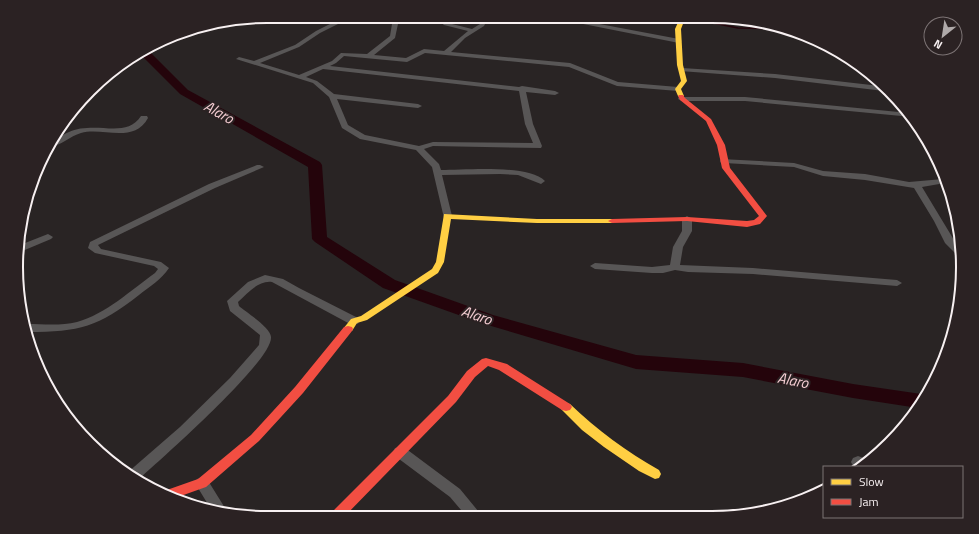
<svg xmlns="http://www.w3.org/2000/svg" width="979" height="534" font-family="'Titillium Web',sans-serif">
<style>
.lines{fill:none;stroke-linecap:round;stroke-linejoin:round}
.stream{stroke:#24040b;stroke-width:1.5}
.river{fill:#24040b;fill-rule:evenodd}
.street{fill:#585656;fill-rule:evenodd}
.slow{fill:#ffcf43;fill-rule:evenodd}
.jam{fill:#f24e42;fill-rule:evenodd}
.labels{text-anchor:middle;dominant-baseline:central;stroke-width:4;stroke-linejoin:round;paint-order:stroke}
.water-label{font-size:15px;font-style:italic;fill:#f4cdd2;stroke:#2b2223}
.rim{fill:none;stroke:#f7f0f1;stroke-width:2}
</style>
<rect width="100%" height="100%" fill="#292424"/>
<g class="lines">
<!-- stream -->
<path class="stream" d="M679,16L738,28L789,29
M173,36L189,34L208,27L229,26L275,16"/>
<!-- river -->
<path class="river" d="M148,50L188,90L320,162L322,165L327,237L395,280L493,315L636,355L743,363L853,384L928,395L918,408L853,398L743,377L636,369L481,323L383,288L315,242L312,239L308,167L180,94L140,54Z"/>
<!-- street -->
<path class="street" d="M400,16H415L401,20L398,24L395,38L374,55L406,58L424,49L444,51L468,31L444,25L437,19L428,16L441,17L448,23L472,29L480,24L483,16H489L484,26L465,38L451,52L570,63L618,82L678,87L681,89L678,91L617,86L569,67L425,53L407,62L344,56L336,63L330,66L519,87L522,86L555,91L559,93L555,95L526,92L533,124L542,146L541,148L433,146L424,149L439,164L441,170C465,170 528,164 545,181L541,184L518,175L500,174L442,175L452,216L447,219L444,218L432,167L416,150L360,139L342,128L329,97L313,83L236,59L239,57L254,61L295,45L316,31L334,22H338V24L320,33L299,47L260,63L299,75L332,61L341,53L367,54L390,36L392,24ZM323,69L519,91L525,124L533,143L433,142L419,146L365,135L348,125L337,99L418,108L422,106L418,104L334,94L317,81L306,77Z
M543,16H557L679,39L682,41L679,43Z
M682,68L775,74L880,86L884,91L775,78L680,71L679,70Z
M679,97H745L909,113L912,117L745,101H682L678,99Z
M141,116H147L148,118C134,144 103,127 81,133C70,136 61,146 49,147C52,140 56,139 63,135C70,131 78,128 87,128C106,126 129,135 141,116Z
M721,159L794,163L823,171L865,174L909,182L943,179L945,183L922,187L957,245L958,254L955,253L945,243L934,221L914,188L865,180L823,176L794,167L724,163H721L720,161Z
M257,165H260L264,167L215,188L98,245L101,249L161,262L169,268C161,280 150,286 139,295C98,327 80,332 28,332L27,324C43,324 61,326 77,322C106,314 131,290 155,273L158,269L154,266L95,253L88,248L90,242L209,184Z
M687,216L692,219V231L683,247L680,265L753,268L897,280L902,283L897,286L753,274L688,272L675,270L663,273H652L595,269L590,266L595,263L652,267L670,265L673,247L682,231V219Z
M48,234L53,237L51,239L20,252V245Z
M265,275L283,279L299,288L358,318L359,321L358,324H350L272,282C258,280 247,294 238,302L239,306C246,312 271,328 271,337C273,361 159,461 137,481L127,473L180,427L230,378L259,345L260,335L230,311L227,301L248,282Z
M400,447L405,448L460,489L483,517H467L450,497L395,456L393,452L395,448Z
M858,456L869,460L861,467L853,466L851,462L853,458Z
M202,477L207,479L225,508L226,513L212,511L195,483L197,479Z"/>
<!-- slow -->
<path class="slow" d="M681,16H686L681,29L683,65L687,81L681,89L684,96L681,98L678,96L675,89L681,81L677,65L675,29Z
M444,214L537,219H612L616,221L612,223H537L451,219L444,262L438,273L367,320L357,323L352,331H344L343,329L351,319L361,316L432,269L436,262Z
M566,403L570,404C597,430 627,452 659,470L661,474L659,478L655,479L639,471L604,447L582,430L562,410L560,407L562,404Z"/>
<!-- jam -->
<path class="jam" d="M679,95H683L685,98L711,119L725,145L730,168L767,216L760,224L747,227L687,221L612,223L608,221L612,219L687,217L747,221L754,220L759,216L722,168L717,145L706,121L680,100L678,96Z
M348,326L352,327L353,329L352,331L303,393L259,441L206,487L175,498L163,493L164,491L198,479L251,435L295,387L344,327Z
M486,358L507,364L570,404L572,407L570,410L566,411L562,410L499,370L488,366L475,377L456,402L344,517H330L331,513L448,396L467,371L482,359Z"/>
</g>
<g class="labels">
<!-- water labels -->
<g class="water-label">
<text transform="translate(219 112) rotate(29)">Alaro</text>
<text transform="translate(477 315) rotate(19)">Alaro</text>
<text transform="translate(793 380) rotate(11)">Alaro</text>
</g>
</g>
<!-- crop -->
<path d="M0 0H979V534H0ZM267 23H712A244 244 0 0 1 956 267V267A244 244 0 0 1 712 511H267A244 244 0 0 1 23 267V267A244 244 0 0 1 267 23Z" fill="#2b2223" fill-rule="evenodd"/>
<path class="rim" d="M267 23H712A244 244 0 0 1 956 267V267A244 244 0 0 1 712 511H267A244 244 0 0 1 23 267V267A244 244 0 0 1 267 23Z"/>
<!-- legend -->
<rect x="823" y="466" width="140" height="52" fill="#2b2223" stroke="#7d7475"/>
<rect x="831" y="479" width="20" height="6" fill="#ffcf43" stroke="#7d7475"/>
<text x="859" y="486" font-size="12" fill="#f7f0f1">Slow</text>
<rect x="831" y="499" width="20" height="6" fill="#f24e42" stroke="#7d7475"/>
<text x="859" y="506" font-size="12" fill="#f7f0f1">Jam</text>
<!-- north arrow -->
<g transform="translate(943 36) rotate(210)"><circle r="19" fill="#2b2223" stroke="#7d7475"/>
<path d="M0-3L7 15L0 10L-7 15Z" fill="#afa9a9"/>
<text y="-6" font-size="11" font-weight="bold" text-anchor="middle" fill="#f7f0f1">N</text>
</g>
</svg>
